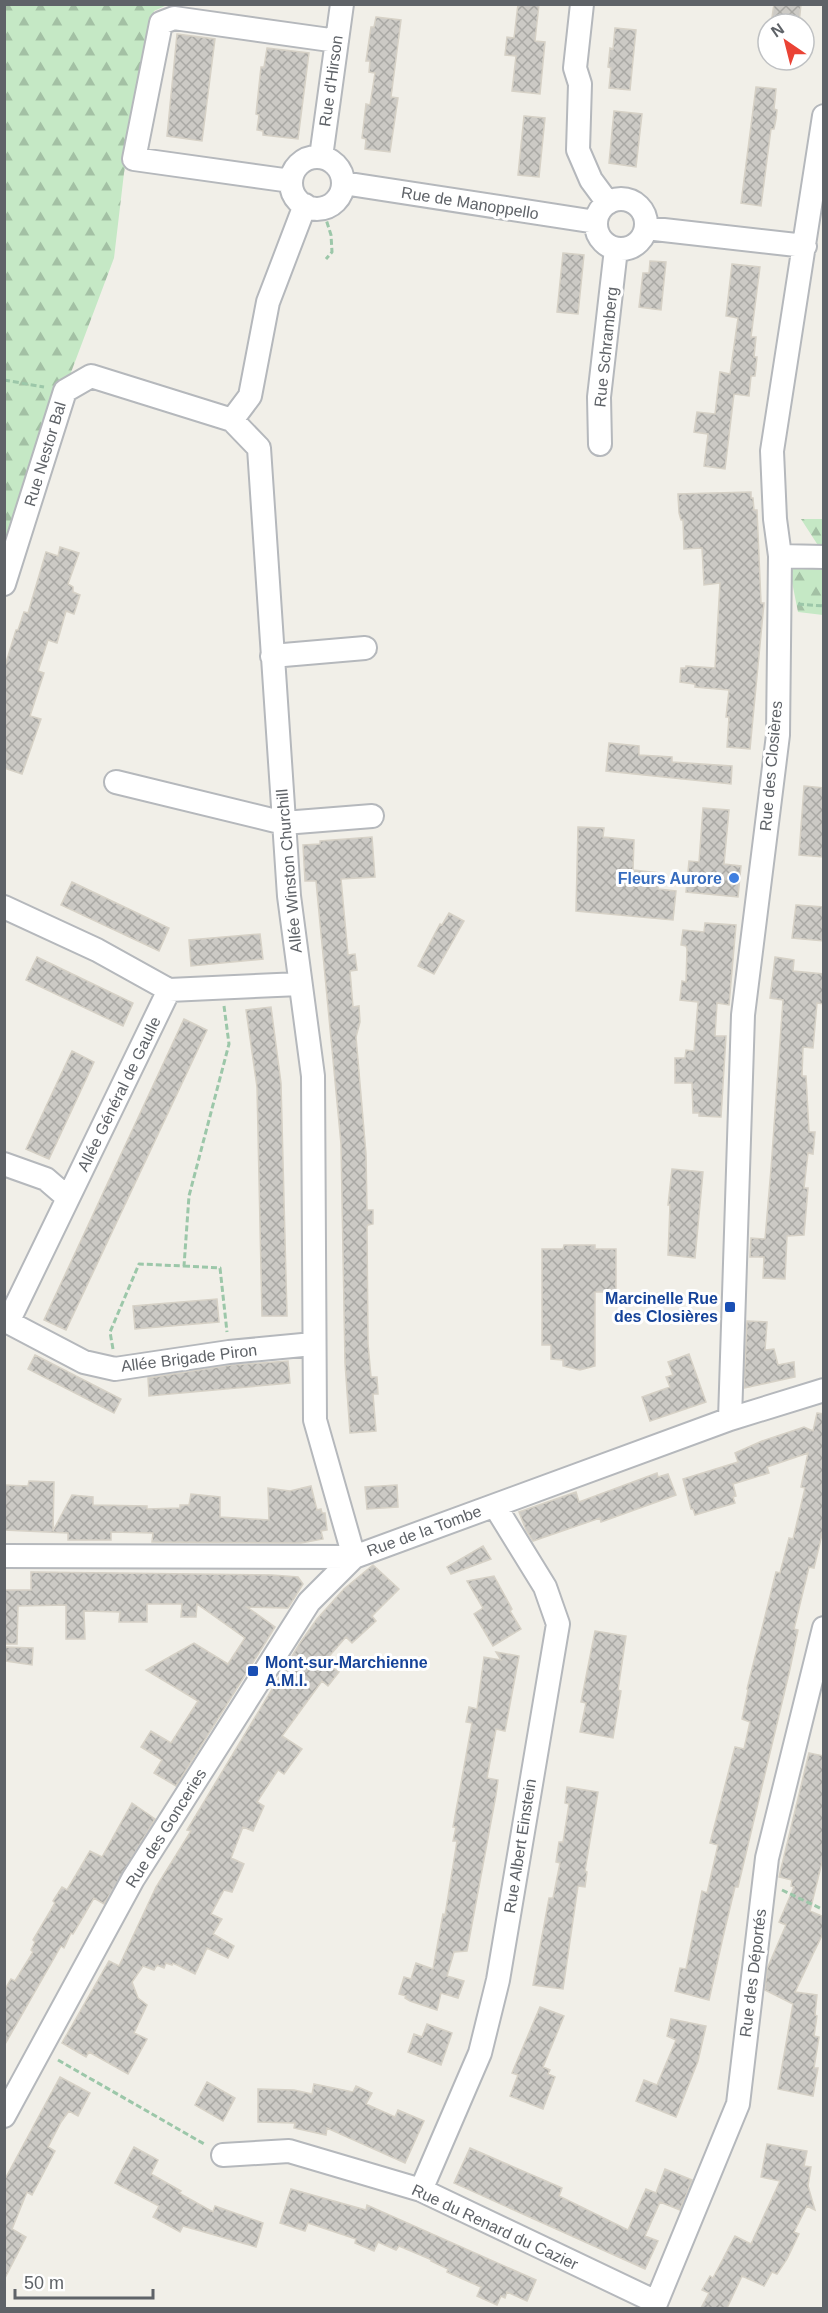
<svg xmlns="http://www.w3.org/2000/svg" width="828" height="2313" font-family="Helvetica,sans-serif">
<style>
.forest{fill:url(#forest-firs)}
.building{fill:url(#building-cross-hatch);stroke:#d6d1c6;stroke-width:1.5}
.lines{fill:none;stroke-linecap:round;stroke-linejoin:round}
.minor-casing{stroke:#b5b8bc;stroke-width:26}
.path{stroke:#9cc7a9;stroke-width:3;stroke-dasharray:6 3;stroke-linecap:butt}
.minor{stroke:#fff;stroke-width:22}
.shop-dot{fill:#3f7fe0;stroke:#fff;stroke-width:2}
.transit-dot{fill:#1a4fb4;stroke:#fff;stroke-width:2}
.labels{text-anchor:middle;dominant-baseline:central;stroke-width:6;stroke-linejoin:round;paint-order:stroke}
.street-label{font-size:16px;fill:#5f6368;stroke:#fff}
.shop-label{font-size:16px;font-weight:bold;fill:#366cbe;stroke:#fff;text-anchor:end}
.transit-label{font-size:16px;font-weight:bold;fill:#164399;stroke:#fff;text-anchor:end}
</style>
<defs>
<pattern id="forest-firs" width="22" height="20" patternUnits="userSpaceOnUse" patternTransform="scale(1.5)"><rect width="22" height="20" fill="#c5e8c5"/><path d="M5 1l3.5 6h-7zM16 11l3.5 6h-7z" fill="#a3c0a4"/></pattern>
<pattern id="building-cross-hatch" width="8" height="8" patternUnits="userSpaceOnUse" patternTransform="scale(1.5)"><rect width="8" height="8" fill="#cccac5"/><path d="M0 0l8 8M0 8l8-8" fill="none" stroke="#a9a8a4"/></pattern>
</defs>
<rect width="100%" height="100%" fill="#f1efe8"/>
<!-- forest -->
<path class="forest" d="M5,5H167L154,11L124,173L114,258L5,548Z
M801,519H823V550H821Z
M788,562L823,563V615L798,612Z"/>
<!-- building -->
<path class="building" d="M518,4H539L535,41L545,42L540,94L512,91L516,56L505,55L507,37L514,38Z
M774,4H801L799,24H771Z
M376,17L401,20L391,97L398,98L390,152L365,149L366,139L362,138L366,104L370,105L375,73L369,72L370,61H366L371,27H374Z
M615,28L636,30L630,90L609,88L611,68L608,67L609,58L610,48L613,49Z
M177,34L215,39L202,141L167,136Z
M267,48L309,53L298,139L263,135V131L257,130L259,115L256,114L261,67H264Z
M756,87L776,89L774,109L777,110L776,119L774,129H771L761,206L741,203Z
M614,111L642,114L636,167L609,163Z
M524,116L545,118L539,177L518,175Z
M563,253L584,255L578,314L557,312Z
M650,261L666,262L661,310L639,307L643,273H649Z
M732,264L760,267L751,337H756L754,357H757L755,376H751L749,396L734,394L725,469L704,466L708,434L694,432L697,412L715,414L720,372L730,374L738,318L726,316Z
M751,492V498H753L754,510H757L761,603H764L750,749L727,747L729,717H726L729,690L695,687V684L680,682L681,668H686V666L715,668L720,583L704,585L702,548L684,549L683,520H681L679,513L678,494Z
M60,547L79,553L68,584L73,587V592L80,595L74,614L66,611L57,643L48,640L38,671L44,673L30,716L41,719L22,774L4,768V669L16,630H18L24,612L28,613L46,552L58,556Z
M609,743L639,746V755L672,757V762L732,766L731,784L606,771Z
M804,786L824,788V857L799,855Z
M703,808L729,810L724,864L741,866L738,897L686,892L689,861L699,862Z
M578,827L604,828L603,837L634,840L633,870L660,873L658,889L676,891L673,920L576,911Z
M372,837L375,877L341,879L348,955L355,954L357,970L350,971L353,1007L359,1006L360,1022L356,1037L366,1154L367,1210H373V1224L368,1225L367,1227L368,1344L371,1377H377L378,1394H373L376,1431L350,1433L345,1363L341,1144L316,881H305L303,845L320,844V841Z
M72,882L169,928L159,951L61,905Z
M796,905L824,907V941L792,938Z
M449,913L464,921L434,974L418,966L440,924L442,925Z
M705,923L736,925L729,1005L717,1003L715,1036H726L721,1117L699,1116V1113H693L692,1083H675V1058H685L686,1050L694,1051L698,1002L680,1000L682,981L686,982L687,949L686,946L681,945L683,930L704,932Z
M260,934L263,959L191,966L189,940Z
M37,957L133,1003L123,1026L26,980Z
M775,957L794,960L793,971L824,974V1004L817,1003L813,1048L803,1047L802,1076H806L809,1132H815L813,1154L808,1153L804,1188H808L804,1235L787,1236L785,1279L763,1278L764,1257H750L751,1238L765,1239L771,1169L783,1000L770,998Z
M271,1007L281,1083L287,1316H262L257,1087L246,1010Z
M184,1019L207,1030L66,1330L44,1320Z
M72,1051L94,1062L49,1159L26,1149Z
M672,1169L703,1172L695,1258L668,1255L670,1205H668Z
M564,1245H595V1249H616V1292H595V1366L580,1370L563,1366V1360L551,1359V1345H542V1249H563Z
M217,1299L219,1322L135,1329L133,1306Z
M747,1321L767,1322L765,1350L774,1349L778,1365L794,1362L795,1377L744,1388Z
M689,1354L706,1402L650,1421L642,1397L670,1387L666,1377L673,1375L668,1362Z
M35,1355L121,1399L114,1413L28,1369Z
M288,1361L290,1383L149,1396L148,1378L231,1365Z
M817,1413L824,1414V1526L814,1568L809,1567L794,1629L798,1630L790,1669L738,1887H735L723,1937L709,2000L675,1991L680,1968L686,1969L702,1891L707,1893L718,1845L710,1843L735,1747L744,1749L750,1722L742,1719L748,1690L747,1689L776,1572L780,1573L789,1538L793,1539L805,1488L801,1487L808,1453L767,1467L769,1473L733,1484L736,1496L733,1497L735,1503L695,1515L693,1509H691L683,1479L738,1462L735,1453L762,1441L804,1427L813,1431Z
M657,1473L658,1477L668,1474L676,1495L601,1522L600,1518L533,1541L526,1530L519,1512L576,1492L579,1502Z
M29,1481L54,1482L53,1531L72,1495L93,1497V1505L147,1506V1509L180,1508V1505H189L191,1494L220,1497V1517L269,1520L268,1488L290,1491L311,1486L317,1510L321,1509L322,1513H325L327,1530L321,1531L323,1539L301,1543L152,1542L153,1533L111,1532V1540H68V1533L4,1530V1485L28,1486Z
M397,1485L398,1507L367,1509L365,1487Z
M483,1546L491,1559L451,1574L447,1567Z
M373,1565L399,1589L372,1616L376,1621L352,1643L346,1637L324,1662L339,1672L328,1686L322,1681L282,1736L302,1749L284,1774L278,1770L257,1802L264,1806L253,1831L243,1827L231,1858L244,1864L232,1892L224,1890L211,1914L222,1919L213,1934L234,1946L228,1958L207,1948L195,1974L173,1963L172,1965L166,1963L164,1968L157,1965L154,1970L143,1966L132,1982L138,1998L147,2005L134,2033L147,2039L128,2074L89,2052L86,2057L62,2043L109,1961L119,1966L156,1887L191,1831L187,1830L300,1643L317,1619L344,1589Z
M31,1572L272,1575L298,1577L303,1584L288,1608L247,1607L275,1627L176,1786L154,1773L162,1760L141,1747L151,1731L171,1743L198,1701L146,1670L194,1643L228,1664L245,1638L197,1604L196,1617H181L182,1604H147V1622H119L120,1612L84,1611L85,1639H66V1605L18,1606L17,1644H4V1590H31Z
M494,1576L512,1609L510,1611L521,1629L493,1646L474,1614L483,1608L467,1581Z
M595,1631L626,1636L618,1690L621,1691L613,1738L580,1732L586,1703L581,1702Z
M5,1647L33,1648L32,1665L6,1661Z
M496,1652L519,1656L505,1731L496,1729L487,1778L498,1780L496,1795L467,1951L454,1952L447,1976L464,1981L458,1998L441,1993L437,2010L410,2001L405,1998L406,1996L399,1994L404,1977L411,1979L416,1963L433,1969L443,1914L445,1915L457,1841H453L456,1827H453L472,1723L466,1722L469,1707L477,1709L484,1657L501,1660Z
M809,1753L824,1756V1854L810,1911L824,1917V1931L795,1992L817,1995L815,2015L817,2016L814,2036L819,2037L814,2068H818L813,2096L778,2089L793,2004L765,1990L767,1969L786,1925L779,1922L794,1887L791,1886L792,1880L779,1877Z
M567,1787L598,1792L585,1871L587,1872L585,1887L578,1886L563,1989L533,1985L549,1898H553L560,1863L556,1862L559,1842H563L569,1804L565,1803Z
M132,1803L155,1819L104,1904L94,1898L73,1934L71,1933L64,1948L61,1946L4,2046V1991L11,1979L15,1981L33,1952L31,1950L35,1942L33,1940L55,1903L53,1901L62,1887L67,1890L90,1851L102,1857Z
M540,2007L564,2016L543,2067L550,2070L548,2074L555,2077L543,2109L510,2096L518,2075L512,2073Z
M671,2019L706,2026L698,2061L676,2117L636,2101L644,2080L657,2085L676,2040L667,2036Z
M427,2024L452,2033L441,2065L408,2052L414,2034L422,2037Z
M60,2077L90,2093L78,2116L69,2111L61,2122L48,2147L55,2151L32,2195L27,2192L12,2229L26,2237L4,2280V2181Z
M207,2082L235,2098L223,2121L195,2105Z
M314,2084L353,2092L356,2086L372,2093L366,2104L395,2117L398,2110L424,2121L405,2163L327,2128L326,2135L294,2128L295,2123L258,2122V2089L294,2090L312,2094Z
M767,2144L807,2151L804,2166L811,2167L808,2186L815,2210L807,2206L794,2232L799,2234L787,2259L777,2274L772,2272L764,2286L742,2276L727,2308H701L709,2293L702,2290L710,2276L713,2278L735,2236L751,2244L780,2181L761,2177Z
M134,2147L158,2160L151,2174L181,2191L179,2193L213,2212L215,2206L263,2223L256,2247L183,2226L180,2232L153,2217L159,2206L115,2183Z
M470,2148L562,2188L559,2196L628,2230L646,2189L656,2193L665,2169L692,2180L680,2210L660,2202L645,2236L658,2241L645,2269L454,2183Z
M291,2189L366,2210L367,2205L536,2280L527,2301L507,2292L505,2298L501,2296L497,2305L477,2296L481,2287L447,2272L448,2269L431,2261L432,2260L399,2246L396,2250L378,2242L374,2251L355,2243L356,2239L308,2223L305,2231L280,2223Z"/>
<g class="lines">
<defs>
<path id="minor" d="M582,4L575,68L580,84L578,150L591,180L608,203
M321,157L342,4
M291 183a26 26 0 1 1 52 0a26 26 0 1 1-52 0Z
M291,181L134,159L161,23L174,18L337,41
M343,183L596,222
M596 224a25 25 0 1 1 50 0a25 25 0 1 1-50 0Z
M305,205L268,302L250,396L232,420L259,448L289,896L313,1076L315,1420L354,1557
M646,228L805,246
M600,444L599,397L616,249
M780,556L824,557
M4,584L65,391L91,376L232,420
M272,656L365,648
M116,782L284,823L372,816
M4,907L97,950L169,990L300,984
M4,1164L46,1179L68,1198
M4,1320L84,1362L115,1369L229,1352L313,1344
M9,1320L169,990
M730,1419L743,1015L778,735L780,556L775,519L772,451L824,116
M4,1556L354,1557L730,1419L824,1390
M4,2116L133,1879L309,1602L354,1557
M223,2155L289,2151L421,2190L656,2302
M421,2190L480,2053L498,1980L558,1624L545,1587L495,1506
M654,2308L738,2104L767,1858L824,1628"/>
</defs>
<!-- minor casing -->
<use href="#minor" class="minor-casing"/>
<!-- path -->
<path class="path" d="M324,213L331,235L332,252L326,259
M4,380L44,387
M798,604L824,606
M184,1266L220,1268L227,1332
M113,1349L110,1332L139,1264L184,1266L189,1196L229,1044L224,1006
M782,1890L824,1910
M58,2060L206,2145"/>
<!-- minor -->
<use href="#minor" class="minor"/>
</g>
<!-- markers -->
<circle class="shop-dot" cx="734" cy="878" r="6"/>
<g class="transit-dot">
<rect x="724" y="1301" width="12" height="12" rx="3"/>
<rect x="247" y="1665" width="12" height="12" rx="3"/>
</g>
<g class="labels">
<!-- street labels -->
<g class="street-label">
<text transform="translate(331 81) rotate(-82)">Rue d'Hirson</text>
<text transform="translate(470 203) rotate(9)">Rue de Manoppello</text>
<text transform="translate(606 347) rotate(-84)">Rue Schramberg</text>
<text transform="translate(45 454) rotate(-73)">Rue Nestor Bal</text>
<text transform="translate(771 766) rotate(-85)">Rue des Closières</text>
<text transform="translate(289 871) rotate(-95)">Allée Winston Churchill</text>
<text transform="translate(119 1094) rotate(-64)">Allée Général de Gaulle</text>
<text transform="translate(189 1358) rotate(-7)">Allée Brigade Piron</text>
<text transform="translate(424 1531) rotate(-20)">Rue de la Tombe</text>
<text transform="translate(166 1828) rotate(-58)">Rue des Gonceries</text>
<text transform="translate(520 1846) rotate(-81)">Rue Albert Einstein</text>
<text transform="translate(753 1973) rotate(-83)">Rue des Déportés</text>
<text transform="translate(495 2227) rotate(25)">Rue du Renard du Cazier</text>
</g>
<!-- shop labels -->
<g class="shop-label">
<text x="722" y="878">Fleurs Aurore</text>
</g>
<!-- transit labels -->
<g class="transit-label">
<text x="718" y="1298">Marcinelle Rue<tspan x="718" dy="18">des Closières</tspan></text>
<text x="265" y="1662" text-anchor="start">Mont-sur-Marchienne<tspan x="265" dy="18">A.M.I.</tspan></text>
</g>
</g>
<!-- border -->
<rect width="828" height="2313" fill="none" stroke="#5f6368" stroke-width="12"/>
<!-- north arrow -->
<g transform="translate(786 42) rotate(325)"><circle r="28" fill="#ffffff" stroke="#bfc1c3" stroke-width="1.5"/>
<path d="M0-4.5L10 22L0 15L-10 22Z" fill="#ea4335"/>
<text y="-9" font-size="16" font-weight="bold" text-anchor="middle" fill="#5f6368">N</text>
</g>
<!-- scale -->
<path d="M15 2289v9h138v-9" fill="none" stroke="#5f6368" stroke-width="3"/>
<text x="24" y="2289" font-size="18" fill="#5f6368" stroke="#ffffff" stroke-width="4.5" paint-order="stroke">50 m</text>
</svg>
